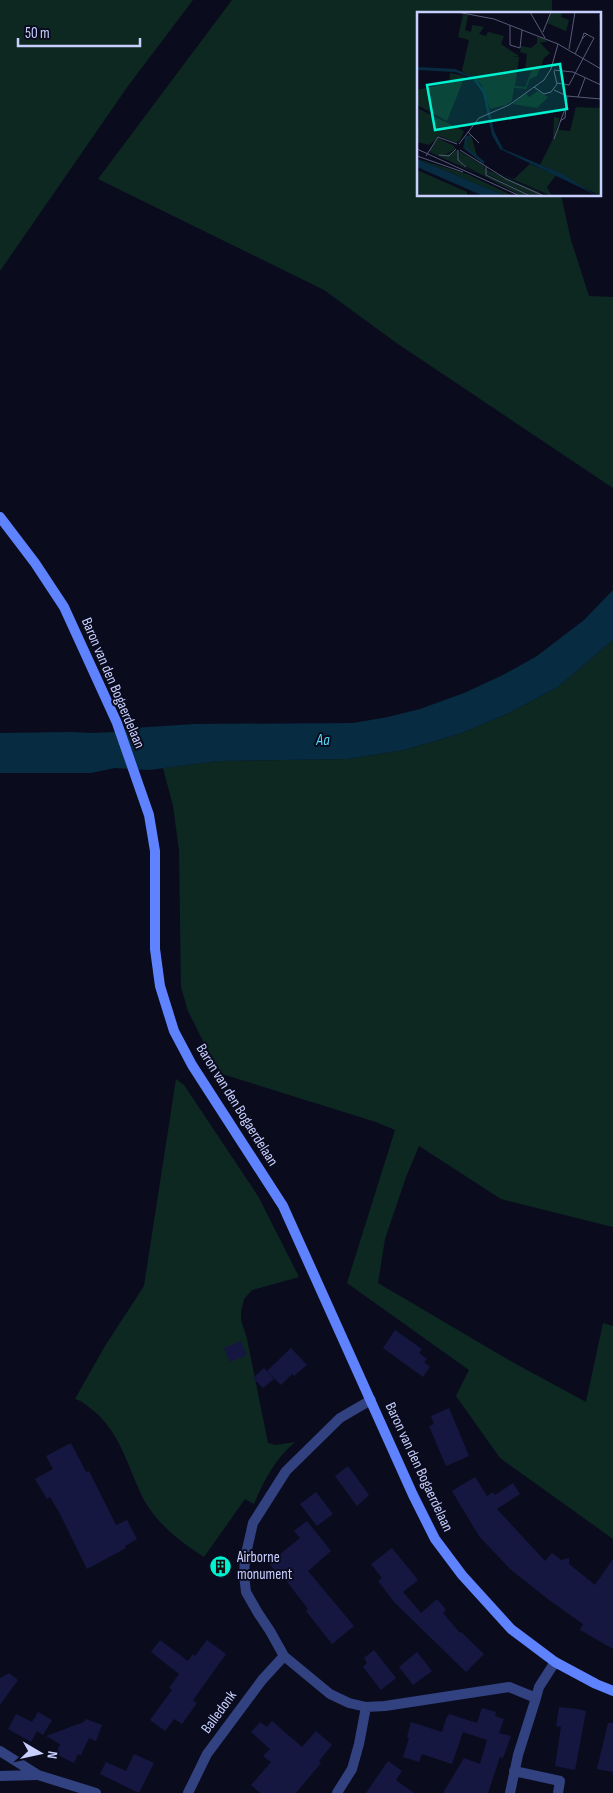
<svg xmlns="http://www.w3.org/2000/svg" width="613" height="1793" font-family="'Sofia Sans Condensed',sans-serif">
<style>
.green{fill:#0d2821}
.water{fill:#072b40}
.building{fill:#151740}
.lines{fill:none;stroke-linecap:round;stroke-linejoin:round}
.minor{stroke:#324281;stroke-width:10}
.secondary{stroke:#5f82ff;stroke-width:10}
.labels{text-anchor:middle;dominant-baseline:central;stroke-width:4;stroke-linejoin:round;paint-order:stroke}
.street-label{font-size:15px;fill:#c8cfff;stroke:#0a0c1e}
.poi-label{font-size:15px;fill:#c8cfff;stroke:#0a0c1e;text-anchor:start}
.water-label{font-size:16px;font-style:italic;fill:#56daff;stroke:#0a0c1e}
.inset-river{fill:none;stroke:#072b40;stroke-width:2.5}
.inset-road{fill:none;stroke:#565a78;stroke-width:1}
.view{fill:#00f3d0;fill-opacity:0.15;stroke:#00f3d0;stroke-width:2.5}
.inset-edge{fill:none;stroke:#c8cfff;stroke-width:2.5}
</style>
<rect width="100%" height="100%" fill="#0a0c1e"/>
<!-- green -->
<path class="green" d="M0,0H193L128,86L0,271Z
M232,0H552V14H418V195H561L571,240L589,296L613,297V488L398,344L324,290L98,179Z
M613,640V1227L501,1199L419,1146L406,1177L385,1239L378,1283L514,1363L586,1402L603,1323L613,1326V1539L500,1458L456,1396L469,1370L347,1283L395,1130L376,1122L222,1074L211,1057L188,1011L181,987L179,850L173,806L163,768L219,761L347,759L404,750L462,733L509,713L558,687Z
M176,1079L184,1085L258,1196L299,1277L252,1290L244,1299L241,1311V1320L247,1339L268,1443L276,1445L295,1442C275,1459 264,1480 254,1504L245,1499L204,1557C181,1542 158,1525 144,1500C128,1469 122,1435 94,1411C87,1406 83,1401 75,1399L105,1346L144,1286Z"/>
<!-- water -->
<path class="water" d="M613,590V640L558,687L509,713L462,733L404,750L347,759L219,761L149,770L115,768L91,773H0V733L70,732L94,733L113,732L133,728L195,724L353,723L388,717L420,709L464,693L503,675L537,656L584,620Z"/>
<!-- building -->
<path class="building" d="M395,1330L422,1349L419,1353L427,1359L424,1362L430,1367L423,1377L383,1348Z
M241,1341L247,1355L230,1362L224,1348Z
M291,1348L307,1365L294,1376L292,1374L281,1385L267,1371Z
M264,1368L274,1379L263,1388L253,1378Z
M449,1408L469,1456L446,1466L429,1426L434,1424L431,1416Z
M71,1443L86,1472L89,1471L116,1525L127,1520L137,1539L125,1546L126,1548L87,1569L60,1514L50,1497L47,1499L35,1479L53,1469L46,1456Z
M348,1466L369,1495L357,1506L335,1476Z
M475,1477L487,1496L493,1492L495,1495L513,1483L520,1494L497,1509L545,1561L552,1553L561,1560L569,1558V1564L595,1585L613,1559V1649L580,1630L583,1624L549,1600L510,1569L479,1536L452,1491Z
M316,1492L333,1514L317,1526L300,1504Z
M307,1521L331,1551L308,1571L354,1626L332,1644L306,1611L308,1609L284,1578L282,1580L269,1563L300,1538L294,1531Z
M392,1548L418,1580L403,1592L421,1613L437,1599L446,1610L443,1613L460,1633L461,1632L484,1654L466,1672L395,1603L378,1581L382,1578L371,1564Z
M160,1640L188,1661L193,1654L195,1656L207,1640L226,1654L193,1700L197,1703L182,1724L174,1719L165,1731L150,1720L172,1690L169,1688L179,1674L151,1652Z
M374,1650L396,1678L381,1690L363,1667L367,1663L364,1658Z
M417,1652L432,1671L413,1685L399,1667Z
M9,1673L18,1680L0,1705V1678Z
M559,1707L578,1709L586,1711L575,1770L555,1766L561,1727L556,1726Z
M482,1708L496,1712L495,1716L504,1719L499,1733L511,1736L503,1758L500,1757L488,1793H443L464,1758L480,1764L487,1740L463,1732L452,1764L422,1754L419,1762L403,1757L409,1738L407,1737L411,1722L442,1732L447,1716L448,1717L449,1714L477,1723Z
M38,1712L52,1720L43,1735L37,1731L31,1742L8,1729L16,1714L32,1722Z
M86,1719L102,1725L96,1741L89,1738L81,1755L78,1754L74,1763L56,1754L60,1744L46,1736L84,1722Z
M272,1721L302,1747L316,1731L332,1745L319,1761L321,1763L296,1793H260L251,1785L271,1762L263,1756L270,1749L251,1732L260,1722L267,1727Z
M608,1723H613V1772L597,1769Z
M134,1754L154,1763L139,1793L100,1774L106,1762L126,1771Z
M388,1761L402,1771L396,1780L397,1781L414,1793H366Z"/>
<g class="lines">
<!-- minor -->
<path class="minor" d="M371,1400L340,1418L286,1471L253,1523L245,1558L244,1575L246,1592L258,1613L270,1631L284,1656L330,1694L349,1703L366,1707L385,1706L509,1687L536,1698L539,1687L555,1662
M0,1751L38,1775L96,1793
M514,1771L560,1781L558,1793
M0,1776L37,1775
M188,1793L207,1754L262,1680L284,1656
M337,1793L352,1769L359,1744L366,1707
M510,1793L518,1755L536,1698"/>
<!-- secondary -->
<path class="secondary" d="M0,517L35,563L64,607L117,723L149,815L155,851V949L160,986L174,1031L192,1065L283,1206L413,1495L435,1539L462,1575L511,1629L555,1662L596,1684L613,1691"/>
</g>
<!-- icons -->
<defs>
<symbol id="building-disc" viewBox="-11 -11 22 22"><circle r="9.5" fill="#00f3d0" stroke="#0a0c1e"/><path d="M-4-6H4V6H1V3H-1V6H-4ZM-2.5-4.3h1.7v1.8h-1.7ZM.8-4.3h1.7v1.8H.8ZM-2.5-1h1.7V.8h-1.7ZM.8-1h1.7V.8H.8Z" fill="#111"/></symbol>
</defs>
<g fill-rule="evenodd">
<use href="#building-disc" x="208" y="1554" width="25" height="25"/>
</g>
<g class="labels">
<!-- street labels -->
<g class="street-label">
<text transform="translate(113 683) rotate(67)">Baron van den Bogaerdelaan</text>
<text transform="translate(237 1105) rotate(58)">Baron van den Bogaerdelaan</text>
<text transform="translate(419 1467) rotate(65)">Baron van den Bogaerdelaan</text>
<text transform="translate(219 1712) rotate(-54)">Balledonk</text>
</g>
<!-- poi labels -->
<g class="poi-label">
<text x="237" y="1557">Airborne<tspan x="237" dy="17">monument</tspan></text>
</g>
<!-- water labels -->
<g class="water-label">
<text x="323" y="740">Aa</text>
</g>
</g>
<!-- overview -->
<g transform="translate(417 12)">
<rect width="184" height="184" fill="#0a0c1e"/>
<path d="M134,0H145L144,5L152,8L149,19L130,11ZM46,2L51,3L48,18L54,20L55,13L67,15L62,22L69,24L71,20L87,24L84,32L102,44L96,45H102L98,74L108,75L114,59L108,58L110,42L103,40L104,34L114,36L120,31V24L131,29L123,31L133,41L127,46L120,64L113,67L109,77L97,76L95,89L89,93L73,97L64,72L45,59L52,28L41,25ZM33,61L48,64L30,109L0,93V78L32,71ZM121,79L131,85L120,96L95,92L109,81L112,85ZM159,95L184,96V184L123,153L136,127L137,105L142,106V109L136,127L143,110L142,118L153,119ZM2,97L47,119L43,128L39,131L23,124L12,133L0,130ZM54,123L60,144L68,153L46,136L49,124ZM21,126L37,134L38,137L26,144L40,138L46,154L61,162L10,139L16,141L12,139ZM42,139L67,154L69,163L112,184H105L48,154L44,151ZM0,147L50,162L96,184H89ZM113,152L139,163L130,175L135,184L81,161L97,167ZM68,157L122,180L126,184H114L68,161ZM0,158L50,180V184H0Z" fill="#0d2821"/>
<path d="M0,55L38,57L57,65L68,79L77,119L86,137L145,162L181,184L83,137L75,123L66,81L55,66L38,60L0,58ZM0,147L89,184L64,183L0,155Z" fill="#072b40"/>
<path class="inset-river" d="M54,124L49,126V136L67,151"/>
<path class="inset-road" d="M40,0L77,7L141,32L134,57L127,68L92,93L62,106L42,132M113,0L128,26M183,3L184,18M93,13V33L103,36L105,18M126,20L134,0M141,32L184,57M152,37L158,0M158,42L165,27M137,58L156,60L184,73M140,71L152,73L177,26L171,23L170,22L167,21L165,27L170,22M117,75L127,82L134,80L140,72L137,59M137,78L150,84L184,87M161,85L168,66M143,109L148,106L150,84M51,120L62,131M137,127L149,94M0,137L103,184M41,138V148L49,155M43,138L89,167L127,184M22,143L32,144L39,137M0,144L46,160M9,144L21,125L40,132M69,155V163L113,184"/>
<path class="view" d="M143,52L150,97L18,118L10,73Z"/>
<rect width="184" height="184" class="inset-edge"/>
</g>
<!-- north arrow -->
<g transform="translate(40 1753) rotate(99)" stroke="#0a0c1e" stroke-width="4" paint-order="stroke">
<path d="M0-4L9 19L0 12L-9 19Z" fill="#c8cfff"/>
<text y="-8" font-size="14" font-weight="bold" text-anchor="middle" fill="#c8cfff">N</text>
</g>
<!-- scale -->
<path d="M18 38v8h122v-8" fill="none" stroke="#c8cfff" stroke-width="2.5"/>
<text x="25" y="38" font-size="15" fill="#c8cfff" stroke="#0a0c1e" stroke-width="4" paint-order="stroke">50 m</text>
</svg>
